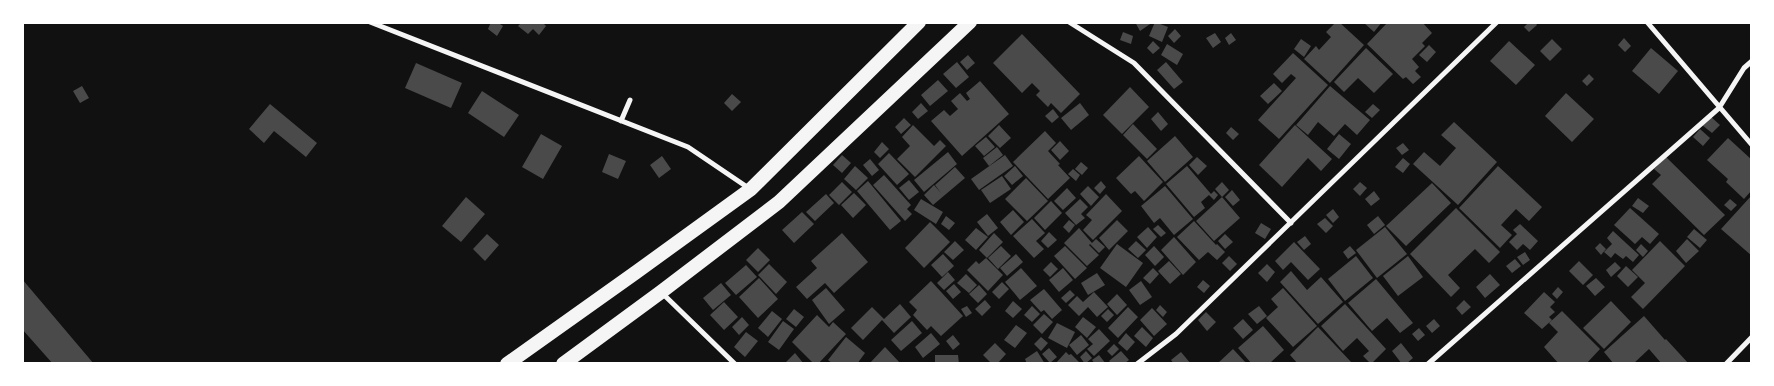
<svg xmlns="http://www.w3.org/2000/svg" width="1774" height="386" font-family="'PT Sans',sans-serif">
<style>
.building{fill:#4a4a4a}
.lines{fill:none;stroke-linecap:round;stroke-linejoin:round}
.minor{stroke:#f5f5f5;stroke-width:5}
.trunk{stroke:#f5f5f5;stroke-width:14}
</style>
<rect width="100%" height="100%" fill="#111"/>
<!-- building -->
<path class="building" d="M491,22H497L503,26L497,36L488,29Z
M522,22H542L546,26L539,35L533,29L528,34L518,26Z
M1135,22H1153L1140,31Z
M1155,22L1168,27L1162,42L1149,36Z
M1336,22H1339L1364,45L1330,83L1304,59L1316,46L1319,50L1331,37L1326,32Z
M1363,22H1382L1374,32Z
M1388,22H1422L1432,33L1422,43L1425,46L1412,59L1419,67L1415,71L1421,77L1413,84L1406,77L1403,79L1367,44Z
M1529,22H1535L1537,25L1529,32L1524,27Z
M1175,29L1181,36L1174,43L1168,36Z
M1123,32L1133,36L1131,44L1120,40Z
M1215,33L1221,42L1213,48L1206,38Z
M1231,33L1236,40L1229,45L1225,38Z
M1022,34L1080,94L1061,113L1051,103L1048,107L1036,95L1040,91L1032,83L1022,93L993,63Z
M1624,38L1631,46L1625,52L1618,45Z
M1301,39L1311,46L1304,57L1294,49Z
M1552,39L1562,49L1550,61L1540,51Z
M1153,41L1160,48L1153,54L1147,48Z
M1509,41L1535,65L1516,85L1490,61Z
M1167,44L1183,54L1177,65L1161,55Z
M1429,45L1436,52L1427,62L1419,55Z
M1366,48L1393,74L1374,93L1358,78L1344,92L1334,82Z
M1651,48L1678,71L1659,94L1632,71Z
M1293,53L1328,85L1279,139L1258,120L1296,78L1291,74L1282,83L1273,74Z
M968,55L975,63L967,70L960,62Z
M957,62L969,77L956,88L943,74Z
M1166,62L1183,82L1174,89L1157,70Z
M416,63L462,83L451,108L405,88Z
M1589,74L1594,79L1587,86L1582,81Z
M938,80L948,91L930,106L921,95Z
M980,81L1009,114L962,156L931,121L944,110L950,116L958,109L951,101L960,93L967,101L970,99L966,93Z
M1274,83L1282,91L1268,104L1260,96Z
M82,86L89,98L80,103L73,91Z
M1330,86L1370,120L1357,135L1345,124L1334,136L1318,122L1308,135L1296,125Z
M1130,87L1149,107L1122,134L1103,115Z
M482,91L519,115L504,137L468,113Z
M1566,93L1594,119L1572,142L1545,116Z
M732,94L741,102L732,111L724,103Z
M921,103L928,111L918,119L912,112Z
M1080,103L1089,115L1071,130L1061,118Z
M270,104L317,143L306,157L274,131L264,143L249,129Z
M1373,104L1380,110L1372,118L1365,112Z
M1053,109L1059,117L1052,123L1045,116Z
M1158,112L1168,124L1161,131L1151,119Z
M1710,116L1720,125L1712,133L1702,125Z
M904,118L911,125L901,134L895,127Z
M1454,122L1497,162L1458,205L1413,164L1424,152L1440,166L1456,148L1441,135Z
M1133,124L1157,149L1147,159L1123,135Z
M913,125L934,146L940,140L946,146L915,177L897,159L910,146L902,137Z
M999,125L1011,138L1000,148L988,136Z
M1295,125L1332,159L1321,171L1308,158L1282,187L1259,165Z
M1231,127L1239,134L1233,140L1226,133Z
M1700,129L1710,138L1703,146L1693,137Z
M1045,131L1056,143L1048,151L1060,164L1058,165L1070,178L1048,199L1013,162Z
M541,134L562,146L543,179L522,167Z
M1339,134L1351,144L1339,159L1327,149Z
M1175,136L1193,157L1165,182L1147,161Z
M986,137L995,147L984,156L975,146Z
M1728,138L1752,160V190L1744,199L1726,182L1728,179L1707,160Z
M1060,141L1069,151L1060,160L1051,150Z
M882,142L889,149L880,158L874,152Z
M1403,143L1409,150L1402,155L1396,148Z
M997,147L1003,155L989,166L983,158Z
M948,152L957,164L924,192L914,180Z
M889,153L909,174L897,185L878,164Z
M609,154L626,161L618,179L602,172Z
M842,155L851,163L842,173L833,165Z
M1005,155L1013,166L979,190L971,179Z
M662,156L671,169L659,178L650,165Z
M1139,156L1163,182L1144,201L1135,191L1131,194L1116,178Z
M1197,157L1207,166L1198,175L1189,165Z
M1666,157L1725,215L1704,235L1652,184L1661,175L1654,169Z
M1403,158L1410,164L1403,173L1395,167Z
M870,159L879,170L872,176L863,165Z
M1081,162L1088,168L1082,175L1075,169Z
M855,166L868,178L856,190L844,179Z
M1015,166L1023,176L1012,185L1004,176Z
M1187,166L1211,194L1214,191L1218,195L1214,200L1209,195L1201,202L1205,208L1194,217L1166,184Z
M1498,166L1542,207L1529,221L1516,209L1501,225L1512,235L1500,248L1459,208Z
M955,167L965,178L933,205L924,195L934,185L941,193L935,185Z
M1073,169L1080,175L1076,181L1068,174Z
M884,175L911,205L907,209L912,214L905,221L873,185Z
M1002,176L1011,189L990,203L981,190Z
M1026,178L1048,201L1027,221L1005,199Z
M909,180L919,192L909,200L899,188Z
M868,181L901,221L890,230L857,191Z
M1101,181L1106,187L1100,194L1094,188Z
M842,182L852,192L839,205L829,195Z
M1222,182L1229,190L1222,197L1215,189Z
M1360,182L1367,188L1360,196L1353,189Z
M1432,183L1451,203L1406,246L1386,226Z
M1088,186L1099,197L1091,206L1080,194Z
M1165,186L1193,219L1174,235L1160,218L1154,223L1141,206Z
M1067,188L1076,198L1063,210L1054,201Z
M1232,190L1240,200L1233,206L1225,197Z
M1374,191L1380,199L1371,206L1365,199Z
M854,193L866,205L853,218L841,205Z
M826,194L834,203L815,221L806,212Z
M1106,194L1122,211L1093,240L1083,230L1092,220L1086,215Z
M1752,195V256L1721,229Z
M466,197L485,214L461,242L442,226Z
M1222,197L1240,218L1214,241L1196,221Z
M1638,198L1649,206L1643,213L1632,206Z
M921,199L943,212L936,224L914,210Z
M1080,199L1088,207L1081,214L1085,218L1076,225L1065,213Z
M1730,199L1737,205L1731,211L1724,205Z
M1051,201L1062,213L1045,230L1034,218Z
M1456,208L1500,252L1489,263L1475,249L1448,275L1460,288L1451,297L1410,254Z
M1630,208L1659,234L1650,244L1642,237L1635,244L1614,225Z
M1333,209L1339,217L1333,223L1326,215Z
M1013,210L1024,222L1011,235L1000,222Z
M802,212L814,224L794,243L782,230Z
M987,214L998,228L988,236L977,222Z
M946,216L955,223L949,230L941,224Z
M1378,216L1385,225L1374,234L1367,225Z
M1325,218L1333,226L1326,233L1317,224Z
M1032,219L1045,233L1036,241L1044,249L1034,258L1013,236Z
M1069,220L1075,225L1069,233L1063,227Z
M1117,220L1128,231L1109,250L1099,238Z
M1194,221L1216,245L1217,244L1225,252L1217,260L1208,252L1199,260L1177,237Z
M930,222L950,242L924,268L905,248Z
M1261,223L1271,229L1265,239L1255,233Z
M1520,224L1538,241L1530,250L1523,244L1517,250L1509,242L1517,234L1513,230Z
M1158,225L1166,233L1161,237L1153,229Z
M1148,227L1157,237L1147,248L1137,237Z
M1385,227L1407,254L1377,278L1356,250Z
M976,228L988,237L976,250L965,240Z
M1079,228L1092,243L1096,239L1105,247L1099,253L1090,244L1089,245L1099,255L1087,266L1064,243Z
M1694,229L1707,240L1700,248L1687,237Z
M1613,231L1639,255L1633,262L1626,256L1623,259L1615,253L1611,258L1604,252L1612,244L1607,238Z
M1049,232L1057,240L1048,248L1041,241Z
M842,233L868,262L834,293L825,283L807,299L796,287L817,268L811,261Z
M994,233L1003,242L987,258L979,250Z
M487,234L499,245L485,261L473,249Z
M1225,234L1233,242L1225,249L1218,241Z
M1305,236L1311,244L1304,250L1297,242Z
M1174,237L1196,262L1183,275L1161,250Z
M1687,239L1699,251L1686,263L1676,251Z
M955,241L964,250L953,260L944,252Z
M1136,241L1146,250L1138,258L1128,249Z
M1660,241L1685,266L1643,309L1631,297L1645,283L1632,270Z
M1294,242L1320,269L1308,280L1291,262L1283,270L1275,261Z
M1600,243L1606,249L1601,255L1595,248Z
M1117,244L1143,263L1126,287L1100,268Z
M1641,244L1648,251L1643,257L1636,250Z
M1001,246L1011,256L998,269L988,258Z
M1065,246L1087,268L1075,279L1054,256Z
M1154,246L1164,257L1155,266L1145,255Z
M1350,246L1356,253L1348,259L1343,252Z
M758,248L770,260L758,272L746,260Z
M1525,252L1530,260L1523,265L1517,257Z
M943,254L954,266L942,277L931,265Z
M1016,254L1023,262L1007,276L1000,268Z
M1229,256L1237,264L1230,271L1222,263Z
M1356,256L1373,278L1345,301L1328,279Z
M1408,256L1423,277L1398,296L1383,276Z
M986,258L1003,275L988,291L967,270L976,261L979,264Z
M1515,259L1521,266L1512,273L1506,266Z
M1169,261L1181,274L1170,284L1158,271Z
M1579,261L1593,275L1583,285L1569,271Z
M1051,262L1058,269L1050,277L1043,270Z
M1615,262L1621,268L1611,277L1606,270Z
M769,264L787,282L776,294L758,275Z
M1267,264L1275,272L1267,282L1258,273Z
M746,265L757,277L736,295L725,283Z
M1626,266L1638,277L1628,287L1617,276Z
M1021,268L1037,286L1020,300L1005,282Z
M1063,268L1073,280L1059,292L1049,280Z
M1153,268L1159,274L1150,284L1143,278Z
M1291,271L1307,290L1321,277L1343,302L1318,324L1280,282Z
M948,272L955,280L944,290L937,283Z
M1097,273L1105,285L1088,295L1081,283Z
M966,274L977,285L969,293L957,283Z
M1490,274L1500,285L1485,298L1476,287Z
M759,278L778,299L758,318L739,297Z
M1596,278L1605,287L1595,296L1586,286Z
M22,279L94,364H53L22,329Z
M1376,279L1413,323L1400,333L1387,318L1372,331L1348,303Z
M1203,280L1210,286L1204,293L1197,287Z
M931,281L963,316L941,336L931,326L927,330L913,315L917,310L909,302Z
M1141,281L1152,297L1140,305L1129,290Z
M1002,282L1009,289L999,299L992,292Z
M721,283L731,295L713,310L703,298Z
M954,284L961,292L953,299L946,291Z
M979,285L987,294L978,303L969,294Z
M1558,287L1563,292L1557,299L1552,294Z
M826,288L845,310L829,324L812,300Z
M1283,288L1317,326L1293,347L1266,318L1278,307L1271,299Z
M1044,289L1062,310L1052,319L1044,310L1041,312L1030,300Z
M1070,290L1075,295L1066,303L1061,298Z
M1094,292L1108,307L1097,317L1088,307L1079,316L1068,305L1077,296L1083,302Z
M1544,292L1555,302L1550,307L1555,312L1549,317L1552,320L1542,329L1524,313Z
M1117,294L1127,305L1117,315L1107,304Z
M985,300L991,307L982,316L975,309Z
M1464,300L1471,307L1462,315L1456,308Z
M1013,301L1022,309L1013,318L1005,311Z
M1611,301L1631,322L1604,349L1583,328Z
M724,302L738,317L724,330L710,315Z
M900,304L911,317L894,333L882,320L863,340L851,328L872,307L884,319Z
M1345,304L1386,349L1371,364L1363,356L1369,351L1357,338L1343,351L1321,326Z
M1160,305L1167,312L1163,317L1156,310Z
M967,306L972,313L966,317L961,309Z
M1032,306L1040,314L1032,322L1024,315Z
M1259,306L1267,316L1257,324L1248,314Z
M1128,307L1138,317L1118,338L1108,328Z
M1152,308L1167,324L1154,336L1140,320Z
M794,309L804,317L796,327L786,319Z
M1108,309L1114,315L1107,322L1101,316Z
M772,311L782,319L768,337L758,328Z
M1562,311L1600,349L1586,364H1559L1544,347L1558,332L1549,323Z
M1206,312L1216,322L1207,331L1198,320Z
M1044,314L1053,322L1042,334L1033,325Z
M817,315L829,327L833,322L846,334L818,364H814L792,342Z
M1644,316L1665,340L1666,339L1689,364H1662L1649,349L1633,364H1614L1604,352Z
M742,317L749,325L739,335L732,327Z
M1083,317L1096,327L1087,338L1075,327Z
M1243,319L1253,330L1243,339L1233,328Z
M1434,319L1440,326L1432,333L1426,326Z
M783,321L794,329L779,350L768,342Z
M912,321L922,333L901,351L891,340Z
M1057,323L1075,332L1067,348L1048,338Z
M1016,325L1027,333L1015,348L1004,340Z
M1263,326L1284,350L1269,364H1252L1238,348Z
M1142,327L1153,338L1146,347L1134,336Z
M1318,327L1353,364H1298L1290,355Z
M1419,328L1425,335L1418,341L1412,334Z
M1099,329L1110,341L1094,356L1087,349L1093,344L1088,339Z
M746,332L758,341L745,357L734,347Z
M931,333L940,344L923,358L915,347Z
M1126,333L1135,342L1127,351L1118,343Z
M953,335L960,344L953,350L946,341Z
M1081,335L1089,345L1077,355L1069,345Z
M846,337L865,353L857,364H833L828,360Z
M1041,337L1048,343L1041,351L1034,344Z
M995,343L1006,354L997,364H992L983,355Z
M1401,343L1413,358L1406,364H1402L1392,351Z
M1114,344L1119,349L1112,356L1107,351Z
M885,347L901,364H869Z
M1049,348L1057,357L1050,363L1042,354Z
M1233,349L1247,364H1217Z
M1037,351L1045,364H1027L1025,359Z
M1086,351L1092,358L1085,364L1080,357Z
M1121,351L1129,360L1124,364H1112L1109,361Z
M1066,352L1069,355L1071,354L1081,364H1055Z
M1181,352L1191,364H1174L1171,360Z
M795,353L804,364H784Z
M935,355H958L959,364H935Z
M1099,355L1106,364H1095L1092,360Z"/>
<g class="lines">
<!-- minor -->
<path class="minor" d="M370,22L688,147L750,189
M1069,22L1134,63L1291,223
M1647,22L1752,145
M621,121L630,100
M662,293L735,364
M1137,364L1176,334L1497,22
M1428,364L1719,108L1744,68L1752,61
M1726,364L1752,337"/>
<!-- trunk -->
<path class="trunk" d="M507,364L635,273L751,189L919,22
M563,364L661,292L779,202L970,22"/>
</g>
<!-- border -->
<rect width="1774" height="386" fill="none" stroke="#ffffff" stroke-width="48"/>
</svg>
